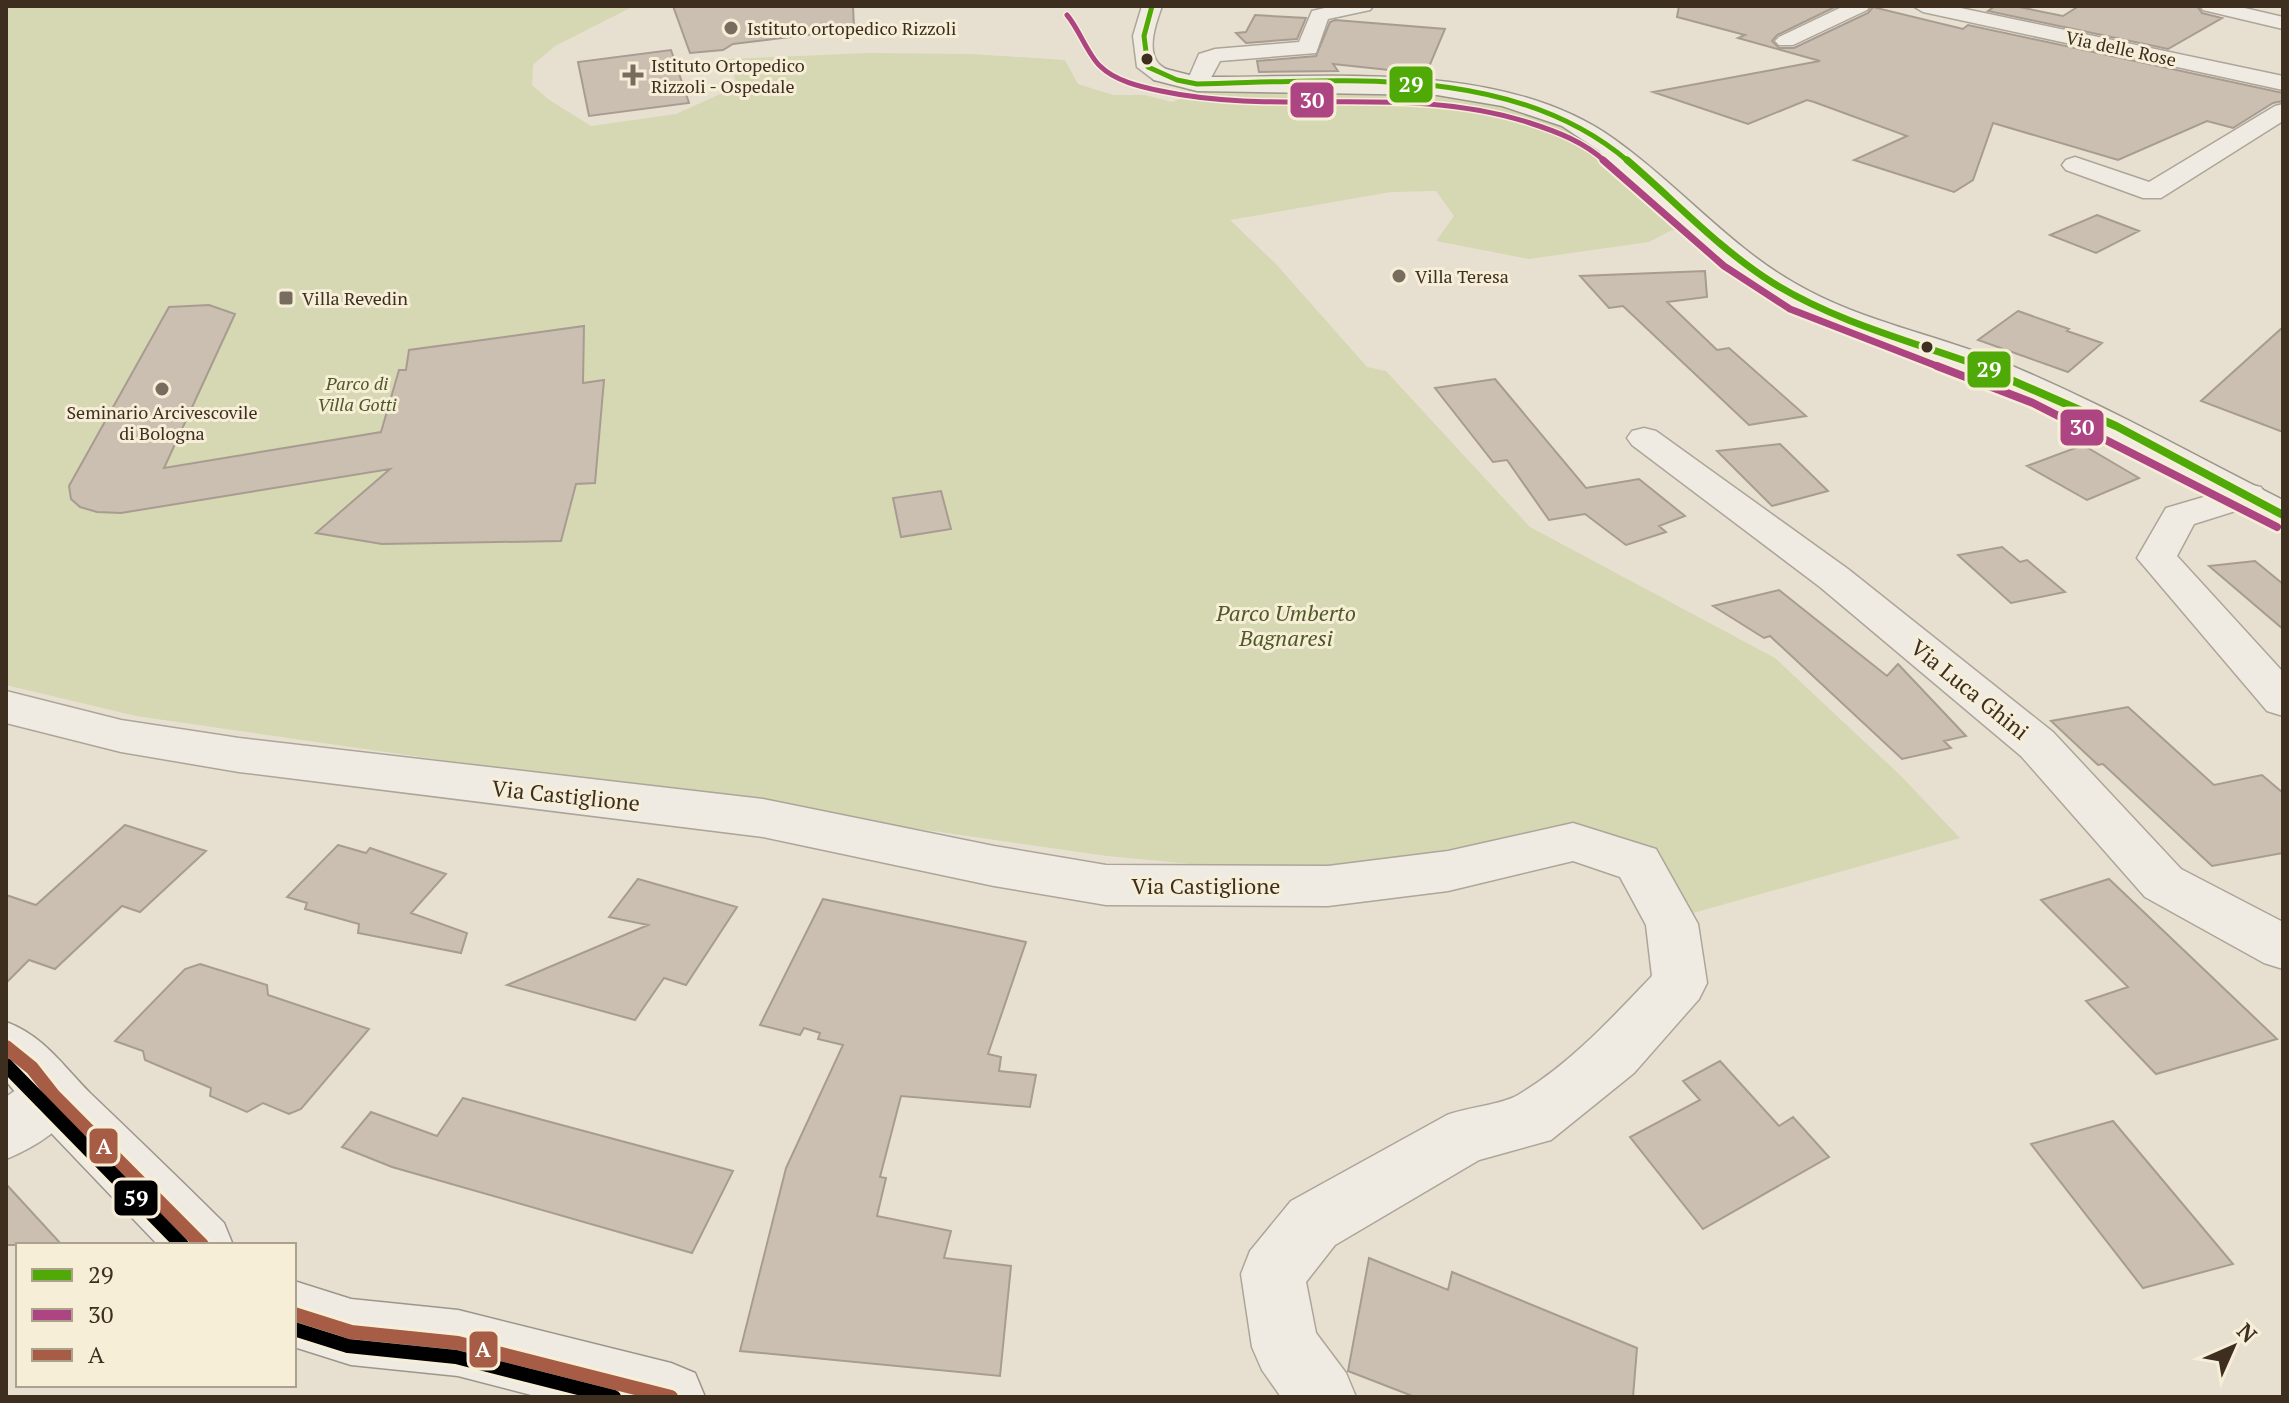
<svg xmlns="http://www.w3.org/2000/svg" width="2289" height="1403" font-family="'PT Serif',serif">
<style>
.green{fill:#d6d7b3}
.building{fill:#cbbfb2;stroke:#a89c90;stroke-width:2}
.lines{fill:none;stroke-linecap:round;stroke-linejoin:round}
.street-casing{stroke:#ada599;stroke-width:3}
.secondary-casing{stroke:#9c958a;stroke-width:3}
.street{fill:#efebe3;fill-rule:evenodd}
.secondary{fill:#efebe3;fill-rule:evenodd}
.bus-1-far2-casing{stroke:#f7eed8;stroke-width:8}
.bus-1-far1-casing{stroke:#f7eed8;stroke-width:11}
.bus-1-casing{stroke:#f7eed8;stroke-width:13}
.bus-2-far2-casing{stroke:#f7eed8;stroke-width:8}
.bus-2-far1-casing{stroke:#f7eed8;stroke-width:11}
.bus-2-casing{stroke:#f7eed8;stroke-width:13}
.bus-3-casing{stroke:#f7eed8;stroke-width:20}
.bus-4-casing{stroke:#f7eed8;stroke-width:20}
.bus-1-far2{stroke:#4faa08;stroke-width:5}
.bus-1-far1{stroke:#4faa08;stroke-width:7}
.bus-1{stroke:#4faa08;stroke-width:8}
.bus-2-far2{stroke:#ad4582;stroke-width:5}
.bus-2-far1{stroke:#ad4582;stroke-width:7}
.bus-2{stroke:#ad4582;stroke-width:8}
.bus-3{stroke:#a65c45;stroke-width:14}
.bus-4{stroke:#000;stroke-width:14}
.poi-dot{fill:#786c5e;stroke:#f7eed8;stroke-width:3}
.bus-dot{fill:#3d2e20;stroke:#f7eed8;stroke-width:3}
.labels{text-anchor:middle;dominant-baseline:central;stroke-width:6;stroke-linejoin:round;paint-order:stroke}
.far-poi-label{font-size:18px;fill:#3d2e20;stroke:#f7eed8;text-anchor:start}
.far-street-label{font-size:18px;fill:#3d2e20;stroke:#f7eed8}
.far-park-label{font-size:18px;font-style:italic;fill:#4d5a26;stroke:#f7eed8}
.park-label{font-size:22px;font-style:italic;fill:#4d5a26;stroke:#f7eed8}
.street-label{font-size:22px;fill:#3d2e20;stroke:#f7eed8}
.line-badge{stroke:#f7eed8;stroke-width:3}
.badge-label{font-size:22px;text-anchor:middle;font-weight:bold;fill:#fff}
</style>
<rect width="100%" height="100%" fill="#e7e0d1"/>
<!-- green -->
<path class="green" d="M6,6H634L555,46L533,65L532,85L548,99L591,126L676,114L738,86L727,59L869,53L971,54L1065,60L1078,84L1113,95H1145L1172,102L1215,84L1366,80L1564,116L1699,225L1670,231L1649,242L1529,259L1436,241L1454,216L1436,191L1391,192L1230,220L1276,264L1367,367L1386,371L1530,527L1775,658L1900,775L1960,838L1686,915L1566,827L1337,870L1245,869L1107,856L136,716L6,685Z"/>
<!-- building -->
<path class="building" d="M673,6H853L854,29L733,44L723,50L690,53Z
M1679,6H1837L1777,35L1772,41L1779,48H1794L1868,13L1873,7L1963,29L1968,25L2283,93V101L2273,103L2233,128L2207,121L2118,160L1993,123L1973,180L1954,192L1854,160L1907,136L1814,102L1807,100L1748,124L1653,92L1820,61L1738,38L1745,35L1677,17Z
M1995,6H2014L2063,16L2079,6H2197L2202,13L2222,18L2168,49L1988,11Z
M1255,15L1306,18L1297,39L1246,43L1236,33L1246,32Z
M1335,20L1445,29L1426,74L1333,64L1338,71L1259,72L1257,61L1316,56L1330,22Z
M671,50L689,103L589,116L578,62Z
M2097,215L2139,231L2096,253L2050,235Z
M1705,271L1707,297L1667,302L1717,350L1729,348L1806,416L1749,425L1623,306L1609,308L1580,276Z
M209,305L235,314L164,468L381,432L399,370H406L409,350L584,326L583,383L604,380L595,483L576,484L561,541L382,544L316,533L390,469L121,513L97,512L80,507L71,499L69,486L169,307Z
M2018,311L2069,329L2067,331L2102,343L2068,372L1978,340Z
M2283,327V432L2201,401Z
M1495,379L1586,488L1639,479L1685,516L1659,526L1666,532L1626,545L1585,514L1549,520L1507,460L1493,462L1435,388Z
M1780,444L1828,491L1772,506L1717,451Z
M2083,445L2139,478L2087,500L2027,466Z
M941,491L951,529L901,537L893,498Z
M2002,547L2020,562L2027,560L2065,592L2011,603L1958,555Z
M2255,561L2283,584V629L2209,566Z
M1779,590L1887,676L1898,664L1966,736L1944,741L1951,748L1902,759L1770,636L1764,638L1713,606Z
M2128,707L2214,785L2262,775L2283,793V853L2212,866L2103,764L2098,765L2051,721Z
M125,825L206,851L140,912L122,906L55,969L29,960L6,983V895L36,905Z
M338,845L366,853L370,848L446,874L411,913L467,933L461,953L358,933L359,924L305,909L307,903L287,897Z
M638,879L737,907L686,985L664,978L635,1020L507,985L648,925L609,917Z
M2109,879L2277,1039L2156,1074L2086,1001L2128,987L2041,900Z
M823,899L1026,942L988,1054L1001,1057L999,1071L1036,1075L1030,1107L901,1096L880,1177L886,1178L877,1216L951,1231L944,1258L1011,1266L1000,1376L740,1351L786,1168L843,1045L818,1039L820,1033L804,1028L800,1035L760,1025Z
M200,964L267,985L268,995L369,1029L301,1109L289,1114L263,1103L247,1112L210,1096L211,1088L145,1060L143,1051L115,1041L185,969Z
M1720,1061L1779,1126L1793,1117L1829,1157L1703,1229L1630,1137L1700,1100L1683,1081Z
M463,1098L543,1120L733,1171L692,1253L392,1167L342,1147L371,1112L437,1136Z
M2113,1121L2233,1264L2143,1288L2031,1144Z
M6,1184L62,1245H6Z
M1369,1258L1448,1290L1452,1272L1637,1348L1633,1397H1415L1348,1371Z"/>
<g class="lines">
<defs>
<path id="street" d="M1142,6H1162C1157,20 1146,49 1158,63C1162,68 1169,69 1173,75L1170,80H1154L1137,67L1133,36Z
M1333,6H1373L1370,10L1328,19L1316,53L1220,61L1205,89H1189L1186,84L1199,54L1215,49L1299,42L1312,11Z
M1844,6H1870L1867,10L1793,45H1779L1775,41L1779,37Z
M1913,6H1951L2283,76V90L1923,12Z
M2200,6H2236L2283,17V29L2203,10Z
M2283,104V121L2161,198H2143L2066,170L2062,165L2066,160L2075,157L2149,182L2275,106Z
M1644,428L1656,431L1848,569L2053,732L2181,869L2283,922V969L2264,963L2145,897L2021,756L1820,587L1632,445L1627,438L1632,431Z
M2248,484L2261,487L2266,495L2261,503L2194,524L2177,556L2283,672V716L2267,711L2137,558L2166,508Z
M6,691L121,720L239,738L763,799L994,846L1106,865L1328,866L1448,851L1573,823L1656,849L1698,924L1707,983L1699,999L1634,1073L1551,1140L1479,1160L1335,1245L1306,1282L1316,1333L1346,1373L1356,1397H1281L1262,1370L1252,1347L1241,1274L1250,1251L1291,1201L1447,1115C1468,1107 1501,1105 1518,1095C1570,1064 1611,1019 1652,976L1646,925L1620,877L1573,861L1448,891L1328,906L1106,905L994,886L763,837L239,772L121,752L6,723Z
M54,1069L74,1077L83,1096C69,1126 36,1147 6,1159V1097L34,1077Z"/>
<path id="secondary" d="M1162,68L1197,77C1327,78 1503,59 1614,139C1682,187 1734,253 1809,291C1866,321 1930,334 1990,357C2091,397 2187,452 2283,500V526L2270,523L2027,397L1967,371L1824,320L1786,303L1722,261L1598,150L1562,126L1502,106L1437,95L1197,91L1154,80L1151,75Z
M6,1022C44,1036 63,1066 90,1093C135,1136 180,1179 224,1223L233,1245H158L34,1115L6,1081Z
M294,1281L351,1299L458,1310L671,1363L695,1373L705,1397H539L458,1376L351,1365L294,1347Z"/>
</defs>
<!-- street casing -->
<use href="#street" class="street-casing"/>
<!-- secondary casing -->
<use href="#secondary" class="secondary-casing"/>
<!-- street -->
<use href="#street" class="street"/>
<!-- secondary -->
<use href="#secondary" class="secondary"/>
<defs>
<path id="bus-1-far2" d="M1152,6L1144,36L1148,67L1177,80L1197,84C1340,81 1513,62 1629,162"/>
<path id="bus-1-far1" d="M1627,160C1675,201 1719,249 1773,283C1838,323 1914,342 1985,368"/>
<path id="bus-1" d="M1979,366L2116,426L2283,515"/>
<path id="bus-2-far2" d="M1067,15C1079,29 1088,55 1100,66C1115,81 1141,87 1161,91C1283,117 1408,83 1530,123C1558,132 1584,142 1606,162"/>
<path id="bus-2-far1" d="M1603,160L1724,266L1790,309L1942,368"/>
<path id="bus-2" d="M1937,366L2033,403L2277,527"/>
<path id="bus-3" d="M6,1047L32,1068L54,1096L202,1245
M294,1314L351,1332L458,1343L671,1397"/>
<path id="bus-4" d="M6,1065L182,1245
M294,1329L348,1346L456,1357L614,1397"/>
</defs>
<!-- bus-1-far2 casing -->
<use href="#bus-1-far2" class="bus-1-far2-casing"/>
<!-- bus-1-far1 casing -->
<use href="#bus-1-far1" class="bus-1-far1-casing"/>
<!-- bus-1 casing -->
<use href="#bus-1" class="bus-1-casing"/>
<!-- bus-2-far2 casing -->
<use href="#bus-2-far2" class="bus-2-far2-casing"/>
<!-- bus-2-far1 casing -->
<use href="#bus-2-far1" class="bus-2-far1-casing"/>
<!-- bus-2 casing -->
<use href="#bus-2" class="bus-2-casing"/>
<!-- bus-3 casing -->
<use href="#bus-3" class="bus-3-casing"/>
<!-- bus-4 casing -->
<use href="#bus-4" class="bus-4-casing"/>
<!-- bus-1-far2 -->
<use href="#bus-1-far2" class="bus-1-far2"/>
<!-- bus-1-far1 -->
<use href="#bus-1-far1" class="bus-1-far1"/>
<!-- bus-1 -->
<use href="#bus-1" class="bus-1"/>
<!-- bus-2-far2 -->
<use href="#bus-2-far2" class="bus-2-far2"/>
<!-- bus-2-far1 -->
<use href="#bus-2-far1" class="bus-2-far1"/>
<!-- bus-2 -->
<use href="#bus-2" class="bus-2"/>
<!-- bus-3 -->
<use href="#bus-3" class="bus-3"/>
<!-- bus-4 -->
<use href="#bus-4" class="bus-4"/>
</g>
<!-- markers -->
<g class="poi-dot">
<circle cx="731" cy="28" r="8"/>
<path d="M629 63h8v8h8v8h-8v8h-8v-8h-8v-8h8z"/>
<circle cx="1399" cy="276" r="8"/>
<rect x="278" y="290" width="16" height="16" rx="4"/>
<circle cx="162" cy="389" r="8"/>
</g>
<g class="bus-dot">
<circle cx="1147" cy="59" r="7"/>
<circle cx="1927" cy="347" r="7"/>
</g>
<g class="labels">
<!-- far-poi labels -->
<g class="far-poi-label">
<text x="747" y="28">Istituto ortopedico Rizzoli</text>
<text x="651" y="65">Istituto Ortopedico<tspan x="651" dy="21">Rizzoli - Ospedale</tspan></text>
<text x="1415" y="276">Villa Teresa</text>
<text x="302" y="298">Villa Revedin</text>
<text x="162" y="412" text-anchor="middle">Seminario Arcivescovile<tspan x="162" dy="21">di Bologna</tspan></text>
</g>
<!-- far-street labels -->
<g class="far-street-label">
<text transform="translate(2121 48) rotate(12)">Via delle Rose</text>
</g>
<!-- far-park labels -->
<g class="far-park-label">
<text x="357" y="383">Parco di<tspan x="357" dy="21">Villa Gotti</tspan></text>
</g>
<!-- park labels -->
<g class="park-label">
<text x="1286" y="612">Parco Umberto<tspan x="1286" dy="25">Bagnaresi</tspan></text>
</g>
<!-- street labels -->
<g class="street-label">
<text transform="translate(1970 689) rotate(39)">Via Luca Ghini</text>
<text transform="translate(566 795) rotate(6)">Via Castiglione</text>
<text x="1206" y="885">Via Castiglione</text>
</g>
</g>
<g class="line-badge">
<rect x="1388" y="65" width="46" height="39" rx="8" fill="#4faa08"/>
<rect x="1289" y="81" width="46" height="38" rx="8" fill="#ad4582"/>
<rect x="1966" y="350" width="46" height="39" rx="8" fill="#4faa08"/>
<rect x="2059" y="408" width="46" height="39" rx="8" fill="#ad4582"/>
<rect x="88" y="1127" width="31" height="38" rx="8" fill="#a65c45"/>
<rect x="113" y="1179" width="46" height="38" rx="8" fill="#000"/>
<rect x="468" y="1330" width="31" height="39" rx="8" fill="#a65c45"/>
</g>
<g class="badge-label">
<text x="1411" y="92">29</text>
<text x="1312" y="108">30</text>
<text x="1989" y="377">29</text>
<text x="2082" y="435">30</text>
<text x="104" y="1154">A</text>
<text x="136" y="1206">59</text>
<text x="483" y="1357">A</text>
</g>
<!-- border -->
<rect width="2289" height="1403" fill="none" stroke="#3d2e20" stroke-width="16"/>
<!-- legend -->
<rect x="16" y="1243" width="280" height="144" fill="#f7eed8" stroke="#ada18e" stroke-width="2"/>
<rect x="32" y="1269" width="40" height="12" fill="#4faa08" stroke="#ada18e" stroke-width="2"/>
<text x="88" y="1283" font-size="24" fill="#3d2e20">29</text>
<rect x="32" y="1309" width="40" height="12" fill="#ad4582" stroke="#ada18e" stroke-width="2"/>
<text x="88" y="1323" font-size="24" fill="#3d2e20">30</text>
<rect x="32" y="1349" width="40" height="12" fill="#a65c45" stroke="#ada18e" stroke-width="2"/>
<text x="88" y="1363" font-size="24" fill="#3d2e20">A</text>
<!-- north arrow -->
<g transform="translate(2233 1347) rotate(45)" stroke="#f7eed8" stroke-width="6" paint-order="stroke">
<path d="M0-6L14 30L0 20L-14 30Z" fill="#3d2e20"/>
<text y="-12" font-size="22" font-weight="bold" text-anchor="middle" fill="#3d2e20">N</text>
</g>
</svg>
